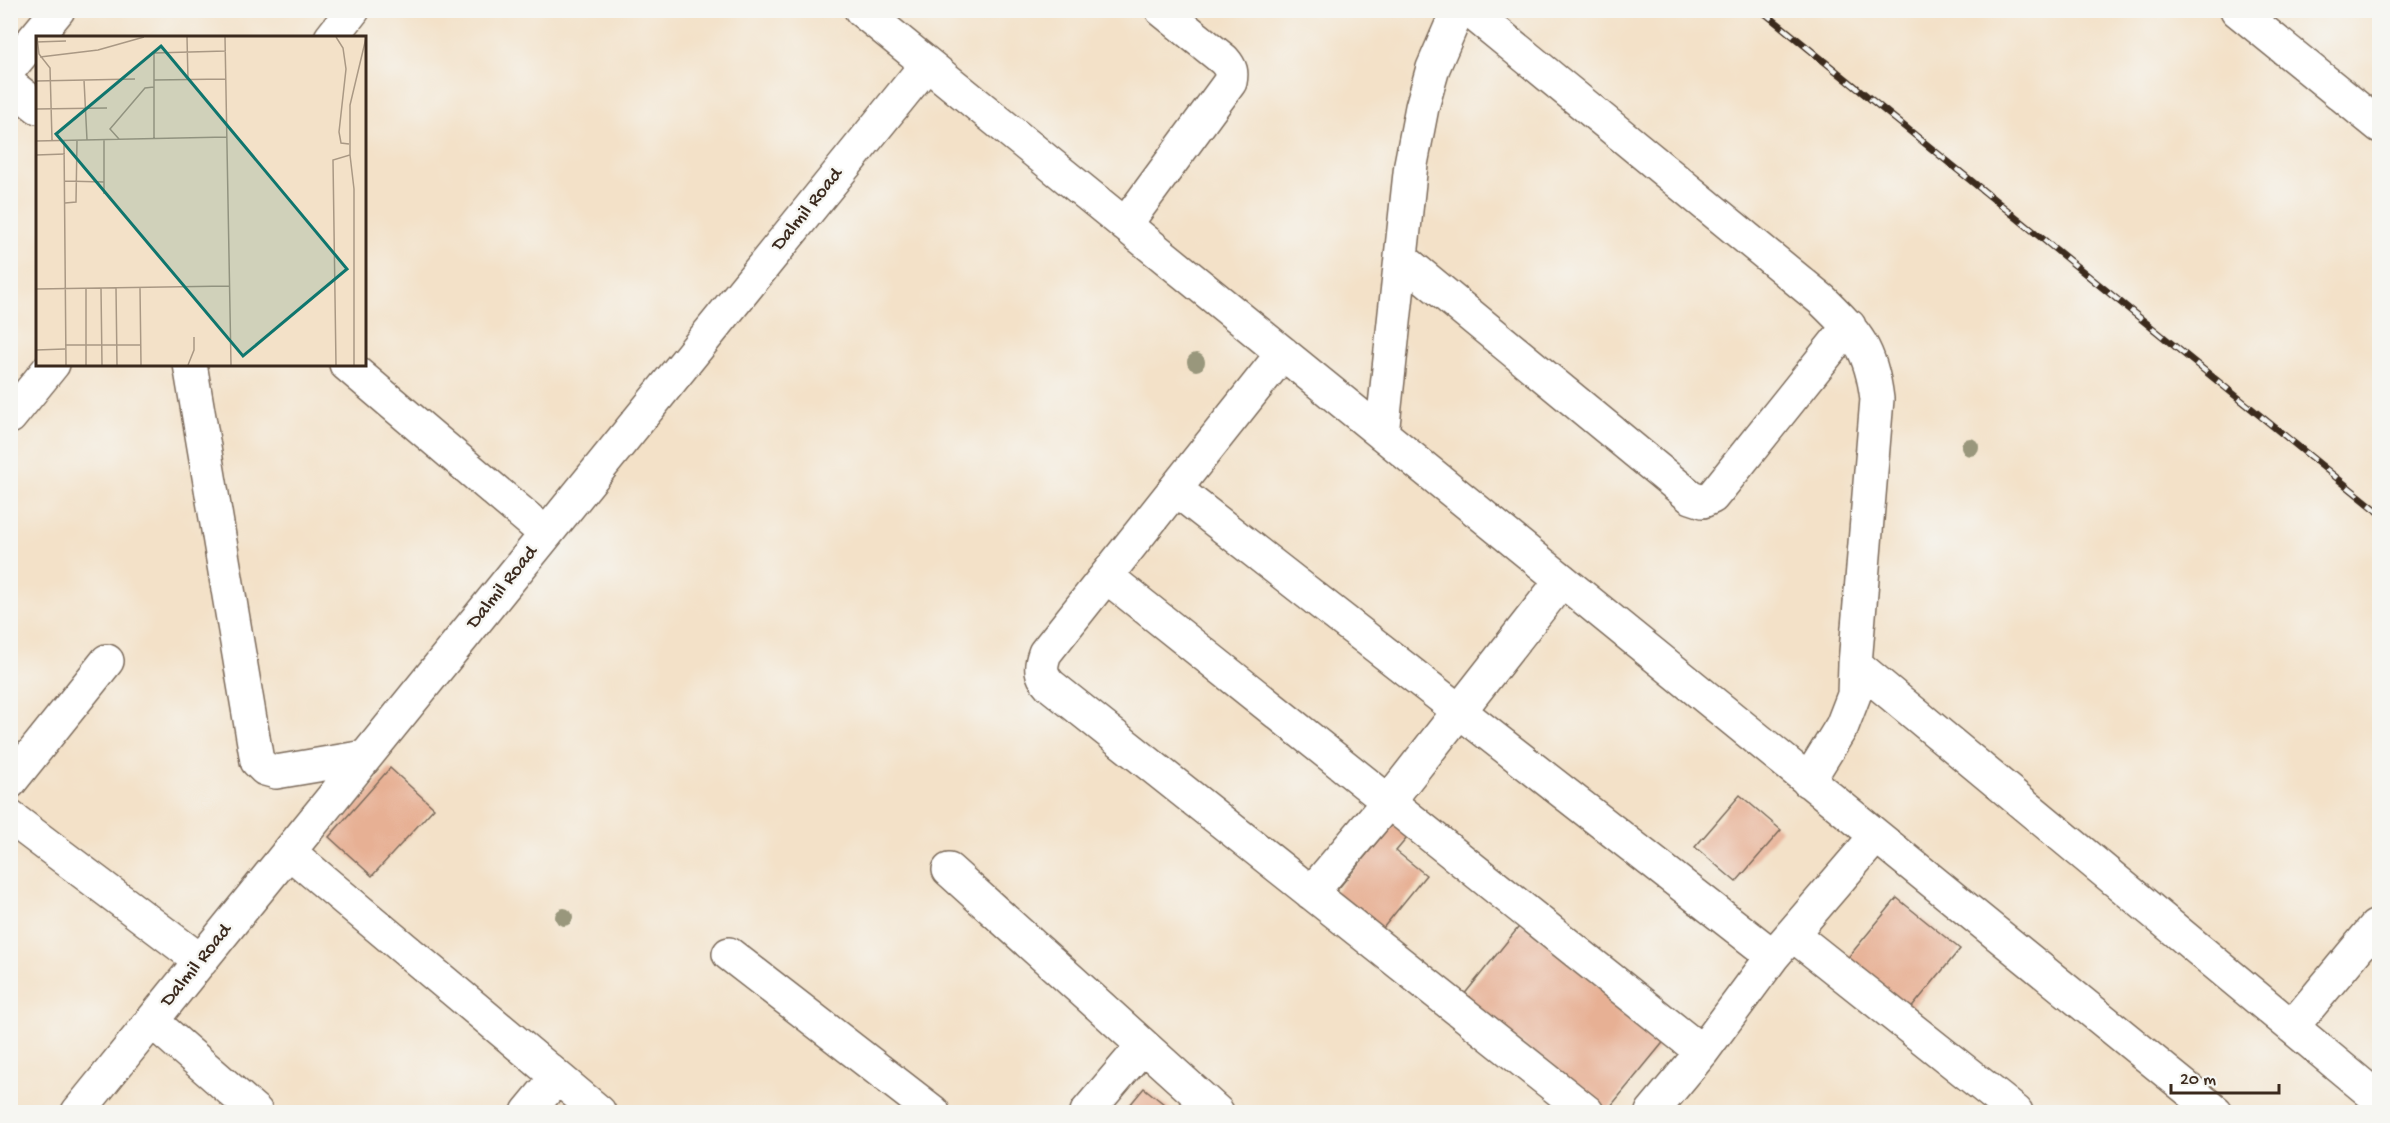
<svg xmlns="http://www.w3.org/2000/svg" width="2390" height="1123" font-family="'Gochi Hand',sans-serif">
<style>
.building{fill:#e7b094}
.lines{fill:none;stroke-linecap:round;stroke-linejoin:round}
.minor-casing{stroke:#7b6a5a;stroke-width:36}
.minor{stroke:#fff;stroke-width:33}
.rail-casing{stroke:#3b2a1e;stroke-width:7}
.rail{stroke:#f6f6f2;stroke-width:4.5;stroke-dasharray:14;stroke-linecap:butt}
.tree{fill:#99977c}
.labels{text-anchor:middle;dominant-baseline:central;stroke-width:5;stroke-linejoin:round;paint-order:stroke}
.street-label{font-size:20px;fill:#3b2a1e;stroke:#f6f6f2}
.inset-road{fill:none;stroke:#a99884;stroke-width:1.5}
.view{fill:#0f766e;fill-opacity:0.15;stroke:#0f766e;stroke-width:3}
.inset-edge{fill:none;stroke:#3b2a1e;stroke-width:3}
</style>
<rect width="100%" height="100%" fill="#f6f6f2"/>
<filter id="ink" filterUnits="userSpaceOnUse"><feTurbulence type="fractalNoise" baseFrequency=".0167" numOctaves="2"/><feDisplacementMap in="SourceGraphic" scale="12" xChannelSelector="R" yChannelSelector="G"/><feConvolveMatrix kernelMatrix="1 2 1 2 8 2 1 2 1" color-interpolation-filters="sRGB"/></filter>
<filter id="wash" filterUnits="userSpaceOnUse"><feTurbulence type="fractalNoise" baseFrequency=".008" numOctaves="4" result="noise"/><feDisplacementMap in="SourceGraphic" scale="24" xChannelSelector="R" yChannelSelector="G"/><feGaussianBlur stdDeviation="1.35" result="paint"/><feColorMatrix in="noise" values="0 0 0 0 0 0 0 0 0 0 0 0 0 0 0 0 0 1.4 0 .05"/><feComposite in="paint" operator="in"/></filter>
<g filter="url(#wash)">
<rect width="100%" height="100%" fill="#f3e1c8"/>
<g id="blocks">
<!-- building -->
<path class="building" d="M390,768L434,808L372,876L329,837Z
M1740,795L1781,830L1736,882L1695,847Z
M1396,819L1412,832L1396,851L1426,875L1379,933L1333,895Z
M1897,898L1960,949L1909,1011L1846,960Z
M1522,923L1666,1039L1606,1112L1463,996Z
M1144,1088L1174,1112H1124Z"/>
</g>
</g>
<g filter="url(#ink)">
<use href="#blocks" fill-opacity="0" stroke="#7b6a5a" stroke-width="1.5"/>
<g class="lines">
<defs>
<path id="minor" d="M861,10L2216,1112
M1469,10L1822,300C1857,334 1871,349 1877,399L1855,664L1854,695L1842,726L1808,781
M2237,10L2380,126
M331,38L353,10
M10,68L58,10
M10,85L38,107
M1125,225L1230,82C1232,72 1231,68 1224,60L1162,10
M1401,258L1691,497L1703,501L1712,497L1721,486L1849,326
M1283,353L1045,653C1040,667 1040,674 1050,685L1587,1112
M190,364L257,761L265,769L276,772L365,757
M346,364L546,534
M10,417L53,364
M1382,434L1411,164L1422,107L1433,68L1458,10
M1175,489L1773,956
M1106,576L1702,1052
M1855,664L2380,1100
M10,782L107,661
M10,817L201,961
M289,852L599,1112
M949,870L1217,1112
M1311,893L1388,802L1562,580
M1792,934L2016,1112
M729,954L933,1112
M152,1021L256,1112
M2292,1027L2375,927
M78,1112L927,64
M528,1112L557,1077
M1087,1112L1143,1046
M1652,1112L1702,1052L1773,956L1876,836"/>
</defs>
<!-- minor casing -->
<use href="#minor" class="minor-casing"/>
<!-- minor -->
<use href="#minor" class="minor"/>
<defs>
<path id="rail" d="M1761,10L2380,513"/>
</defs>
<!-- rail casing -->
<use href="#rail" class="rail-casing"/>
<!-- rail -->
<use href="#rail" class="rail"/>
</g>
<!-- trees -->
<g class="tree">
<circle cx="1196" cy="362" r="9"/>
<circle cx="1970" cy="447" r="9"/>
<circle cx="564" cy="917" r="9"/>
</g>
</g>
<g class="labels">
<!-- street labels -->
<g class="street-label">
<text transform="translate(808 210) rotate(-51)">Dalmil Road</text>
<text transform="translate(503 588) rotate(-51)">Dalmil Road</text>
<text transform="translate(197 966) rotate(-51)">Dalmil Road</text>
</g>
</g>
<!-- overview -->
<g transform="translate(36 36)">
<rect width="330" height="330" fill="#f3e1c8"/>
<path class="inset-road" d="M1,1L3,18L14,32L16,104M151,1L152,44M189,1L195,329M300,1L307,12L310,33L303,96L305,107L313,108M0,6L30,5M4,21L62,14L108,1M48,44L51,104M118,44L190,43M0,45L99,43M0,73L71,72M83,103L74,93L109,52L118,51M118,103V17L190,15M28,104L30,329M0,105L191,101M0,119L29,118M314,119L318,153V329M29,145L68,146M68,158V103M29,167L40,166L41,104M65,252L66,329M80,252L81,329M104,252L105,329M0,253L193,250M50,253V329M29,309H105M0,314L29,313M152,329L158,314V301M300,329L297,124L314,119V69L330,2"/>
<path class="view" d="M125,10L311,233L207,320L20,98Z"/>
<rect width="330" height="330" class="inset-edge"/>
</g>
<!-- margin -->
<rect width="2390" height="1123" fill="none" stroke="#f6f6f2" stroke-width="36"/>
<!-- scale -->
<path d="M2171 1084v9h108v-9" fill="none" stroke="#3b2a1e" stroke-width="3"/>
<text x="2180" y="1084" font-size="18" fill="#3b2a1e" stroke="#f6f6f2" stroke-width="4.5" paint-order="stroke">20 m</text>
</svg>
